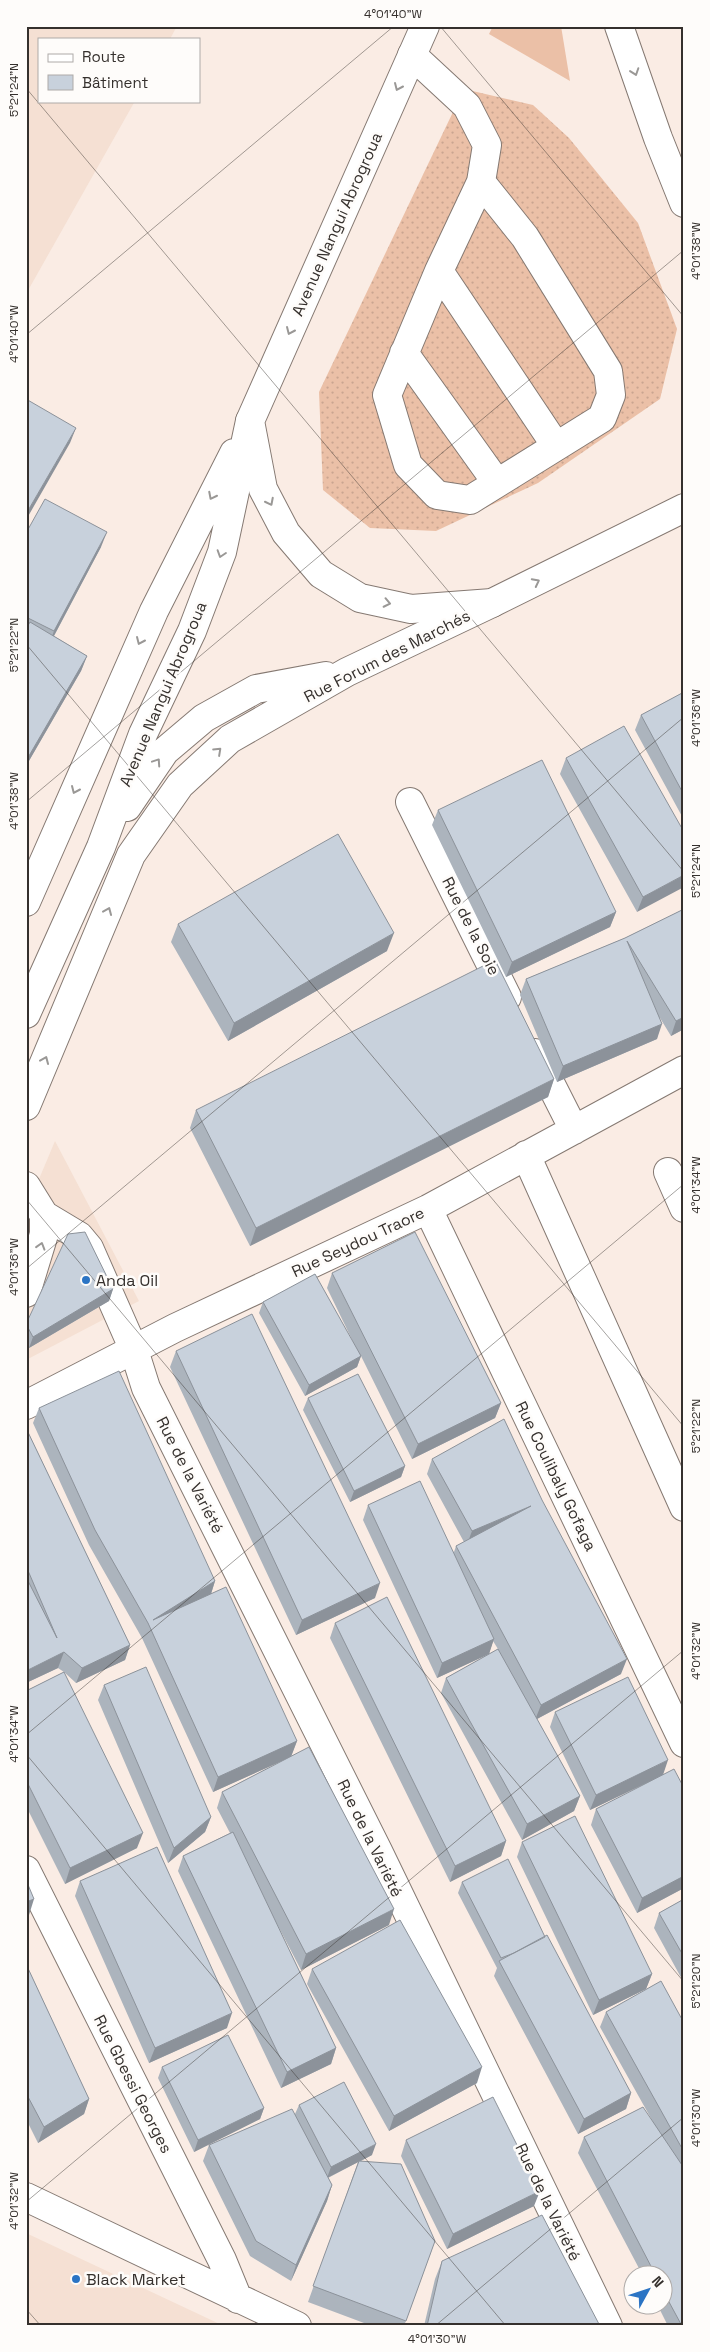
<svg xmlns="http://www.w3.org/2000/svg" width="710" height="2352" font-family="'Space Grotesk',sans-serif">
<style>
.built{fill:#f5e0d3}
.grass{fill:url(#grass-dots)}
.garden{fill:#ebc0a7}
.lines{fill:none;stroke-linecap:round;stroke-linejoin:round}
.minor-casing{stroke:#857972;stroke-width:30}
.major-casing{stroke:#857972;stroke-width:30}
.minor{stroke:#fff;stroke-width:28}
.major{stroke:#fff;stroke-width:28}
.wall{fill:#acb4bd}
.shaded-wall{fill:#8c929a}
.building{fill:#c8d1dc;stroke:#8c929a}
.oneway{stroke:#9a9896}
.ticks{fill:none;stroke:#35302d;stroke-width:1;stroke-opacity:0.45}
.poi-dot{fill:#2b74c4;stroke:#fefcfa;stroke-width:2}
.labels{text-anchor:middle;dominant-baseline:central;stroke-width:5;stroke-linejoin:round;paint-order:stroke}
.street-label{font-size:16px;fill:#35302d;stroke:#fefcfa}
.poi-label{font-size:16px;fill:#35302d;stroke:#fefcfa;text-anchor:start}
.neatline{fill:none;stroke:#35302d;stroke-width:2}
.ticks-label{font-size:12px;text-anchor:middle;fill:#35302d}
</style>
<defs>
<pattern id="grass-dots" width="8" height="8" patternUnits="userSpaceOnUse" patternTransform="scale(1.25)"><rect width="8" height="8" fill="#ebc0a7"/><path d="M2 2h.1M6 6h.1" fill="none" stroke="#caa590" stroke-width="1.8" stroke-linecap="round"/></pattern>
</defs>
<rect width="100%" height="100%" fill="#faece4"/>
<!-- built -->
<path class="built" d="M26,26H177L170,39H39V101H135L26,294Z
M55,1141L139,1301L26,1360V1210Z
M26,2233L224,2326H26Z"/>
<!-- grass -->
<path class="grass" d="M464,89L533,105L569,138L638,223L677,329L660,399L538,483L436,531L370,528L323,490L319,392Z"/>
<!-- garden -->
<path class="garden" d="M493,26H561L570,81L489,34Z"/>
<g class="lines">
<defs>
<path id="minor" d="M619,26L658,138L684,203
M412,55L467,106L487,145L481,182L439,271L387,395L408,465L437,495L470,500L602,418L611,395L608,371L525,237L481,182
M439,271L556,446
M404,353L497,483
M410,802L507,997
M127,807L165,751L204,718L256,689L326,676
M26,902L154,611L234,453
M26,1014L101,847L143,734L192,631L222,552L250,421
M535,1053L574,1130
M26,1106L131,855L180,785L230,739L347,672L492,603
M526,1155L684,1507
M668,1172L684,1208
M26,1186L44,1215V1234L26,1293
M428,1209L684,1743
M44,1215L79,1236L89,1248L134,1350L146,1388L378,1851L608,2326
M26,1405L175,1328L428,1209L684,1070
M26,1870L222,2260L238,2299
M26,2197L297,2326"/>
<path id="major" d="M425,26L250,421L263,489L286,533L321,574L360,598L411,609L492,603L684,508"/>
</defs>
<!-- minor casing -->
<use href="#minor" class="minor-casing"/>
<!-- major casing -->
<use href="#major" class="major-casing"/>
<!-- minor -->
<use href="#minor" class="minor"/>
<!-- major -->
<use href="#major" class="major"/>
</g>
<!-- wall -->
<path class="wall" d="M26,533L101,547L54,636L87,656L81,671L26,766Z
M684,692V820L635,730L641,715Z
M566,758L684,832L637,912L560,774Z
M438,810L616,912L610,927L506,977L432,825Z
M684,909V1029L671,1036L660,1018L657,1039L557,1082L520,995L526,979L625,938Z
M178,924L387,951L228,1041L171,942Z
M554,1079L548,1097L250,1246L190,1128L196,1110Z
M332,1273L501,1403L495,1418L412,1459L361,1356L357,1367L305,1396L259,1313L263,1302L357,1350L327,1288Z
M113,1289L109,1301L29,1348L26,1343V1324Z
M176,1351L375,1598L296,1635L170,1367Z
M308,1398L405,1466L401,1477L350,1502L303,1410Z
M39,1408L215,1581L211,1594L297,1741L291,1756L389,1925L301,1970L276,1922L336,2048L331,2064L281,2088L178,1871L183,1856L230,1833L217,1808L222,1792L286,1759L213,1792L142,1638L89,1545L33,1423Z
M26,1428L130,1645L125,1660L76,1683L64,1672L137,1848L65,1884L26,1806V1691L64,1672L58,1668L26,1683Z
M432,1459L621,1674L537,1719L580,1796L574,1811L522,1840L441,1693L446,1678L498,1649L493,1641L489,1654L437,1678L363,1520L368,1505L454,1552L456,1546L464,1542L427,1474Z
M335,1623L506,1841L501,1856L450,1882L330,1638Z
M104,1685L211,1817L205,1832L168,1863L98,1700Z
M555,1712L663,1774L684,1788V1888L637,1913L591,1825L596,1809L651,1781L590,1810L550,1727Z
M522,1842L652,1974L646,1989L593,2015L517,1857Z
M80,1881L227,2028L149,2063L75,1896Z
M462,1882L545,1937L631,2093L626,2109L578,2134L494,1976L497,1968L458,1893Z
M684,1899V1983L654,1928L659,1913Z
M26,1964L89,2099L84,2114L38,2143L26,2119Z
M312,1969L477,2083L389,2131L307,1984Z
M606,2012L684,2023V2326H668L657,2304H662V2274H642L578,2153L584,2137L653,2122L600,2027Z
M162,2067L264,2108L260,2119L194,2152L158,2078Z
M299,2105L372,2155L361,2161L435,2241L404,2326H372L308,2302L358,2162L328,2178L332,2185L327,2201L291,2281L250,2256L203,2161L209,2145L295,2114Z
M406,2140L534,2206L447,2249L401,2156Z
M442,2261L600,2326H424L435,2279Z"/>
<!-- shaded-wall -->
<path class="shaded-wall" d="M76,428L70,443L26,520V514Z
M107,532L101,547L48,647L54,631Z
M87,656L81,671L26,766V761Z
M684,875V887L637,912L643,897Z
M616,912L610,927L506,977L512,962Z
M394,933L387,951L228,1041L234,1023Z
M684,1017V1029L671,1036L676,1021Z
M662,1024L657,1039L557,1082L563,1066Z
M554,1079L548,1097L250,1246L256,1228Z
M113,1289L109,1301L29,1348L33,1337Z
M361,1356L357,1367L305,1396L309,1385Z
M501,1403L495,1418L412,1459L418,1444Z
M405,1466L401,1477L350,1502L354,1491Z
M531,1506L466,1547L472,1531Z
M215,1581L210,1597L153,1620Z
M380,1583L375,1598L296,1635L302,1620Z
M494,1639L489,1654L437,1678L442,1663Z
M130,1645L125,1660L76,1683L82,1668Z
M64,1652L58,1668L26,1683V1671Z
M627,1659L621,1674L535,1720L541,1705Z
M297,1741L291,1757L213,1792L218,1777Z
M668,1760L663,1775L590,1810L596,1795Z
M580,1796L574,1811L522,1840L527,1824Z
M211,1817L205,1832L168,1863L174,1848Z
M143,1833L137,1848L65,1884L70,1868Z
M506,1841L501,1856L450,1882L455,1866Z
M684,1876V1888L637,1913L642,1898Z
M34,1899L29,1915H26V1902Z
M394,1909L389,1925L301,1970L306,1954Z
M652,1974L646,1989L593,2015L599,2000Z
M232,2013L227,2028L149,2063L155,2048Z
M336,2048L331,2064L281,2088L287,2072Z
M482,2067L477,2083L389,2131L394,2116Z
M631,2093L626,2109L578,2134L584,2119Z
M89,2099L84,2114L38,2143L44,2127Z
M264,2108L260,2119L194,2152L198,2140Z
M376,2144L372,2155L327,2178L331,2167Z
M684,2158V2167L680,2169Z
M332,2185L327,2201L291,2281L296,2265Z
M540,2191L534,2206L447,2249L453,2234Z"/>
<!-- building -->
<path class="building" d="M26,399L76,428L26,514Z
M45,499L107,532L54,631L26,617V533Z
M30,622L87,656L26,761V629Z
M684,692V795L641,715Z
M624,726L684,832V875L643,897L566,758Z
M542,760L616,912L512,962L438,810Z
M338,834L394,933L234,1023L178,924Z
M684,909V1017L676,1021L627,941L662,1024L563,1066L526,979L625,938Z
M495,960L554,1079L256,1228L196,1110Z
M85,1232L113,1289L33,1337L26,1324L68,1234Z
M415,1232L501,1403L418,1444L332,1273Z
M315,1274L361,1356L309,1385L263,1302Z
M252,1314L380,1583L302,1620L176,1351Z
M119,1371L215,1581L153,1620L226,1587L297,1741L218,1777L148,1623L95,1530L39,1408Z
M358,1374L405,1466L354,1491L308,1398Z
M504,1419L542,1500L627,1659L541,1705L456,1546L531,1506L472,1531L432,1459Z
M26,1428L130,1645L82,1668L64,1652L26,1671V1577L57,1638L26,1566Z
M420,1481L494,1639L442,1663L368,1505Z
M387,1597L506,1841L455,1866L335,1623Z
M498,1649L580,1796L527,1824L446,1678Z
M146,1667L211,1817L174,1848L104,1685Z
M64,1672L143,1833L70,1868L26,1780V1691Z
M628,1677L668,1760L596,1795L555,1712Z
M309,1747L394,1909L306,1954L222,1792Z
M674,1769L684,1788V1876L642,1898L596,1809Z
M575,1816L652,1974L599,2000L522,1842Z
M233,1832L336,2048L287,2072L183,1856Z
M157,1847L232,2013L155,2048L80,1881Z
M508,1859L545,1937L514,1953L501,1958L462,1882Z
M26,1880L34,1899L26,1902Z
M684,1899V1957L659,1913Z
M400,1920L482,2067L394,2116L312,1969Z
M547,1935L631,2093L584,2119L499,1961Z
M26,1964L89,2099L44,2127L26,2093Z
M661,1981L684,2023V2152L606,2012Z
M228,2035L264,2108L198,2140L162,2067Z
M344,2082L376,2144L331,2167L299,2105Z
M493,2097L540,2191L453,2234L406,2140Z
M643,2107L684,2168V2326H682L662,2289V2274H655L584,2137Z
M292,2109L332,2185L296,2265L256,2241L209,2145Z
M359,2161L401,2164L435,2241L406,2321L313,2286Z
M542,2215L600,2326H427L442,2261Z"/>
<!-- one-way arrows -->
<defs><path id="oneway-chevron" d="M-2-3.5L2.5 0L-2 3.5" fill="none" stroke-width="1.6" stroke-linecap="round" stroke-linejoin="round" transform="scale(1.25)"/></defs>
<g class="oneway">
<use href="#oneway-chevron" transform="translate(635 72) rotate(71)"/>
<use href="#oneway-chevron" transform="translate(398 87) rotate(114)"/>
<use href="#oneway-chevron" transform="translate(290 331) rotate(114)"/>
<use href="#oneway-chevron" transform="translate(212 496) rotate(117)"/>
<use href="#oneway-chevron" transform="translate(270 502) rotate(63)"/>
<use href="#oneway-chevron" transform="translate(221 554) rotate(108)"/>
<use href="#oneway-chevron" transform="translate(536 582) rotate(-27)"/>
<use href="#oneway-chevron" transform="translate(387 603) rotate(12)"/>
<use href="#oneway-chevron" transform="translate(140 641) rotate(114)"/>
<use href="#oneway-chevron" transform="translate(218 751) rotate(-43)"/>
<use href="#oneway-chevron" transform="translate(157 762) rotate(-56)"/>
<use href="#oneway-chevron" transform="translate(75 790) rotate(114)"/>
<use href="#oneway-chevron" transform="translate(108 911) rotate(-67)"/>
<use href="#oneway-chevron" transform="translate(45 1060) rotate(-67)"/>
<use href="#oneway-chevron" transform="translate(41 1246) rotate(-73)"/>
</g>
<!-- ticks -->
<path class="ticks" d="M440,26L684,317M26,88L684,872M26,335L394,26M26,644L684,1427M26,802L684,250M26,1199L684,1982M26,1269L684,717M26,1735L684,1184M26,1754L506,2326M26,2202L684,1650M26,2309L41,2326M435,2326L684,2117"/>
<!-- markers -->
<g class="poi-dot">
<circle cx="86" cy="1280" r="5"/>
<circle cx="76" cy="2279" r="5"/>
</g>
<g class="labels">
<!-- street labels -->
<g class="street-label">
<text transform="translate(337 224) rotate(-66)">Avenue Nangui Abrogroua</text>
<text transform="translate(387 656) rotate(-27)">Rue Forum des Marchés</text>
<text transform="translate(163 694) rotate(-67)">Avenue Nangui Abrogroua</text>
<text transform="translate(471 926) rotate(63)">Rue de la Soie</text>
<text transform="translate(358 1242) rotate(-25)">Rue Seydou Traore</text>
<text transform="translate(190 1475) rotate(63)">Rue de la Variété</text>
<text transform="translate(556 1476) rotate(64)">Rue Coulibaly Gofaga</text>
<text transform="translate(370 1838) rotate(64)">Rue de la Variété</text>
<text transform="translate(133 2084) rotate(63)">Rue Gbessi Georges</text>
<text transform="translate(548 2202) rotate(64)">Rue de la Variété</text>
</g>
<!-- poi labels -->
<g class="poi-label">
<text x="96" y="1280">Anda Oil</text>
<text x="86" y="2279">Black Market</text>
</g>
</g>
<!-- border -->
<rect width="710" height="2352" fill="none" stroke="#fefcfa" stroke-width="55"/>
<!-- legend -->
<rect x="38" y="38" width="162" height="65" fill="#fefcfa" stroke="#aeaaa8"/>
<rect x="48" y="54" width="25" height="8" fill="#ffffff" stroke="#aeaaa8"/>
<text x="82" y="62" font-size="15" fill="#35302d">Route</text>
<rect x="48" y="75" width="25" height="15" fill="#c8d1dc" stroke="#aeaaa8"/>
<text x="82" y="88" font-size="15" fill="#35302d">Bâtiment</text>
<!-- north arrow -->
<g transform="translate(648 2290) rotate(50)"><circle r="24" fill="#fefcfa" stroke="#aeaaa8"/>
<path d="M0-4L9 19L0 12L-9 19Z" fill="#2b74c4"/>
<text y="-8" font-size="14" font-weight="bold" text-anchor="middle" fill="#35302d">N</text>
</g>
<rect x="28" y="28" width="654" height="2296" class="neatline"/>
<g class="ticks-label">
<text x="393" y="18">4°01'40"W</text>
<text transform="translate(14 90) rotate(-90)" y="4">5°21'24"N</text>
<text transform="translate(696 251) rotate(-90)" y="4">4°01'38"W</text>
<text transform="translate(14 334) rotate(-90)" y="4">4°01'40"W</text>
<text transform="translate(14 645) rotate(-90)" y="4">5°21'22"N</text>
<text transform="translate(696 718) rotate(-90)" y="4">4°01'36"W</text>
<text transform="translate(14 801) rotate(-90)" y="4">4°01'38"W</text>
<text transform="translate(696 871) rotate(-90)" y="4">5°21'24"N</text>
<text transform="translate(696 1185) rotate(-90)" y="4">4°01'34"W</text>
<text transform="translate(14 1267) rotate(-90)" y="4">4°01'36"W</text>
<text transform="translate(696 1426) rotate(-90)" y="4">5°21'22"N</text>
<text transform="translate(696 1651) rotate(-90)" y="4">4°01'32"W</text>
<text transform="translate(14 1734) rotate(-90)" y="4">4°01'34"W</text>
<text transform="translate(696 1981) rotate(-90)" y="4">5°21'20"N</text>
<text transform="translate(696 2118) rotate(-90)" y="4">4°01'30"W</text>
<text transform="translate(14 2201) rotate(-90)" y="4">4°01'32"W</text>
<text x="437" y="2343">4°01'30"W</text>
</g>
</svg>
